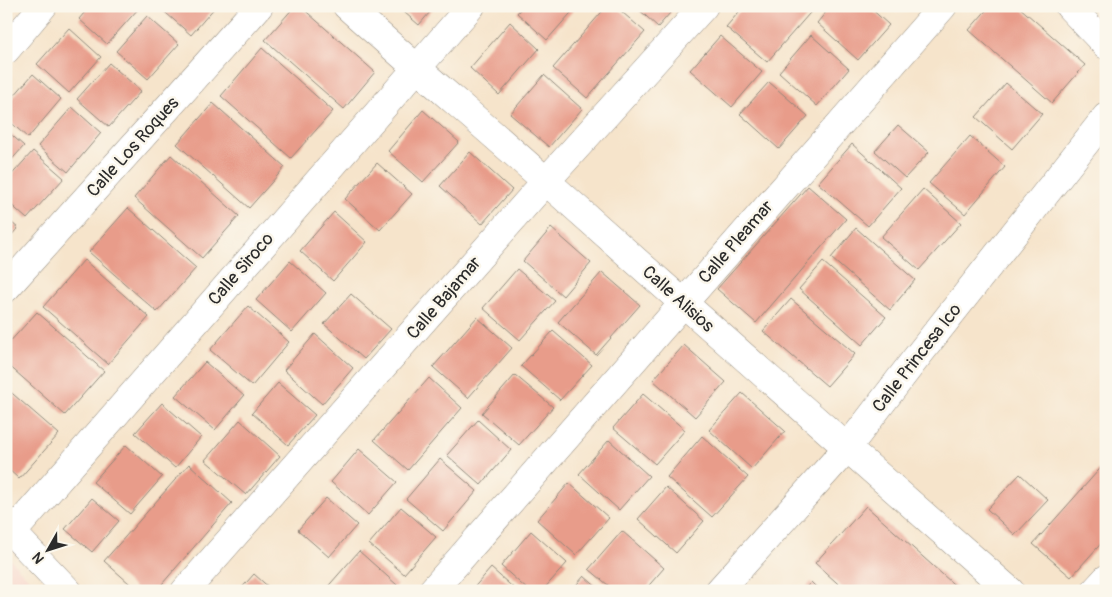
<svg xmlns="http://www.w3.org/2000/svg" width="1112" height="597" font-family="Pangolin,sans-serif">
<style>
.built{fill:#f7d1c6}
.building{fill:#e89c8a}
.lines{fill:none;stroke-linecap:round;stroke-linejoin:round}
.minor-casing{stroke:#90887b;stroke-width:29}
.major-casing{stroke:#90887b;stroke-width:29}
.minor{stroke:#fff;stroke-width:28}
.major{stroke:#fff;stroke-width:28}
.labels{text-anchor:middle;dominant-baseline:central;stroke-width:5;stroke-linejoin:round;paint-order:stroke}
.street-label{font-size:18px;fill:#2b2b2b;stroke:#fbf7ec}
</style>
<rect width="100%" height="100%" fill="#fbf7ec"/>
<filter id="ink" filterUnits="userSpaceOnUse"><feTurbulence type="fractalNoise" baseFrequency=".02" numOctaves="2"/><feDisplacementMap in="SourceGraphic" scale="10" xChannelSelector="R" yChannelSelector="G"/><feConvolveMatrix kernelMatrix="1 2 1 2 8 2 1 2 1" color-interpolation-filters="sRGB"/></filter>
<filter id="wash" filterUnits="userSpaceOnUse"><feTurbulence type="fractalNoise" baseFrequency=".0096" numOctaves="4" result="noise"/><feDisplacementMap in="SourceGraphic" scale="20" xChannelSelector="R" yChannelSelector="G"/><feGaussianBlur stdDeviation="1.12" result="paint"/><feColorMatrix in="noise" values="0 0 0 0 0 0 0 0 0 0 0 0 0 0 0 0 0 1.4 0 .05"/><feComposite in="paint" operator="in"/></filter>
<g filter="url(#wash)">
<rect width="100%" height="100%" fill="#f6e4cb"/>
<!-- built -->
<path class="built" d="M6,555L40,591H6Z"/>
<g id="blocks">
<!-- building -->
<path class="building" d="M90,6H137L139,8L107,44L79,19Z
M158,6H216L191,35Z
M295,6H300L375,72L344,109L265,40Z
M397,6H435L419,25Z
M523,6H577L547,40L517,13Z
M607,6H615L645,32L587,98L553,68Z
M635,6H676L658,27Z
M744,6H816L767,62L726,27Z
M831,6H868L889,25L858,60L817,23Z
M990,6H1018L1085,65L1052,103L969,30Z
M147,16L179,44L148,79L116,51Z
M510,22L539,49L499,95L470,68Z
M69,28L101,57L69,93L37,64Z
M811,35L849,69L817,106L779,72Z
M720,36L762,72L732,107L690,70Z
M262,48L333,111L291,158L221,96Z
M109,63L141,91L109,127L77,99Z
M33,74L61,99L28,138L6,118V105Z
M544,75L582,109L549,147L510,114Z
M769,82L808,116L779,149L740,114Z
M1006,83L1042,114L1012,149L976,117Z
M213,103L285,167L249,208L177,144Z
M72,107L101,133L68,172L38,146Z
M423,110L459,142L423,182L388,151Z
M898,125L929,152L905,178L875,151Z
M6,130L24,146L6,166Z
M970,136L1005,167L965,214L929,183Z
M852,144L901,188L868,226L818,183Z
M33,151L64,178L27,219L6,200V181Z
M470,152L512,190L482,224L440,186Z
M171,155L239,216L202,258L134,198Z
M377,163L412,194L380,230L345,199Z
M808,186L846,219L756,323L717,289Z
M923,189L961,223L919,270L881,237Z
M128,208L196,268L157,312L89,252Z
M334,212L367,242L333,281L300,251Z
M6,218L18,228L6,241Z
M551,228L591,263L563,296L523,261Z
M856,228L915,280L890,310L831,258Z
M84,260L149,317L108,364L43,307Z
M290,261L326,293L292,332L256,300Z
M823,262L886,317L862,345L799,289Z
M517,269L555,301L520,340L483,308Z
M602,272L640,305L596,355L558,322Z
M351,294L391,329L364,359L324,324Z
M791,299L855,354L827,386L763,331Z
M248,306L289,342L252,386L210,350Z
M37,312L104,371L65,415L6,363V346Z
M477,317L512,348L468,398L433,367Z
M553,331L592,365L560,400L521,366Z
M315,334L353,368L322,404L284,370Z
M684,345L726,382L695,417L653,380Z
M205,362L244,396L215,430L175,396Z
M515,375L553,407L519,445L482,413Z
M429,378L462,408L408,470L374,440Z
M278,383L315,415L288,445L252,413Z
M6,388L59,434L19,479L6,467Z
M742,393L785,431L752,469L709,430Z
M643,394L685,430L655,464L613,428Z
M162,403L201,437L175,468L135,433Z
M240,420L280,456L246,495L205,460Z
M478,420L511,450L481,485L447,455Z
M702,436L748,477L712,517L667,477Z
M609,440L649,476L619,510L579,474Z
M126,445L162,477L130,514L93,482Z
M359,449L397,482L368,515L331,482Z
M440,459L477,491L443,531L406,499Z
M1106,462V538L1071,577L1033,544Z
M189,464L232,503L156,591H138L104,561Z
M1020,474L1048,500L1015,535L987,509Z
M569,483L609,518L576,555L537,520Z
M666,487L704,521L676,553L638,519Z
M92,498L119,521L92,552L65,529Z
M326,498L357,525L329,557L298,530Z
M866,506L961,591H846L815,563Z
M401,507L436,537L404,574L369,544Z
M531,531L567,563L542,591H529L501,566Z
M622,531L664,568L644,591H615L589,569Z
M359,551L397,585L392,591H324Z
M491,568L517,591H471Z
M254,574L273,591H239Z
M584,576L601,591H571Z
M811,582L820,591H803Z"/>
</g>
</g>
<g filter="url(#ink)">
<use href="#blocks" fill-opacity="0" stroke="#90887b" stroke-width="1"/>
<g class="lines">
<defs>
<path id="minor" d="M347,6C413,66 481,123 547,182C701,319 855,455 1010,591
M1069,6L1106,45
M6,50L43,6
M6,288L259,6
M6,526L68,591
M12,533L471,6
M185,591L546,181L704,6
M432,591L943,6
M1095,591L1106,579"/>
<path id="major" d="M719,591L847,448L913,362L1106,117"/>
</defs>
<!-- minor casing -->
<use href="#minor" class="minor-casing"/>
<!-- major casing -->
<use href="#major" class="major-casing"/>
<!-- minor -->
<use href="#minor" class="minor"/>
<!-- major -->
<use href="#major" class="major"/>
</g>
</g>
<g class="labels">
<!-- street labels -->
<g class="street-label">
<text transform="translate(133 147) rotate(-48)">Calle Los Roques</text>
<text transform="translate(736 242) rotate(-49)">Calle Pleamar</text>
<text transform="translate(241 269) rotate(-49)">Calle Siroco</text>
<text transform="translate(444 298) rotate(-49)">Calle Bajamar</text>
<text transform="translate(678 299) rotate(42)">Calle Alisios</text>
<text transform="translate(917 358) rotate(-52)">Calle Princesa Ico</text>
</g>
</g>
<!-- margin -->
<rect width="1112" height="597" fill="none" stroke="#fbf7ec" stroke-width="25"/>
<!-- north arrow -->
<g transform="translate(48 550) rotate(231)" stroke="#fbf7ec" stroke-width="4" paint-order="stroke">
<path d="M0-4L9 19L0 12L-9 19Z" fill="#2b2b2b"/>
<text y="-8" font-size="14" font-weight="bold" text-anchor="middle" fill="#2b2b2b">N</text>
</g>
</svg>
